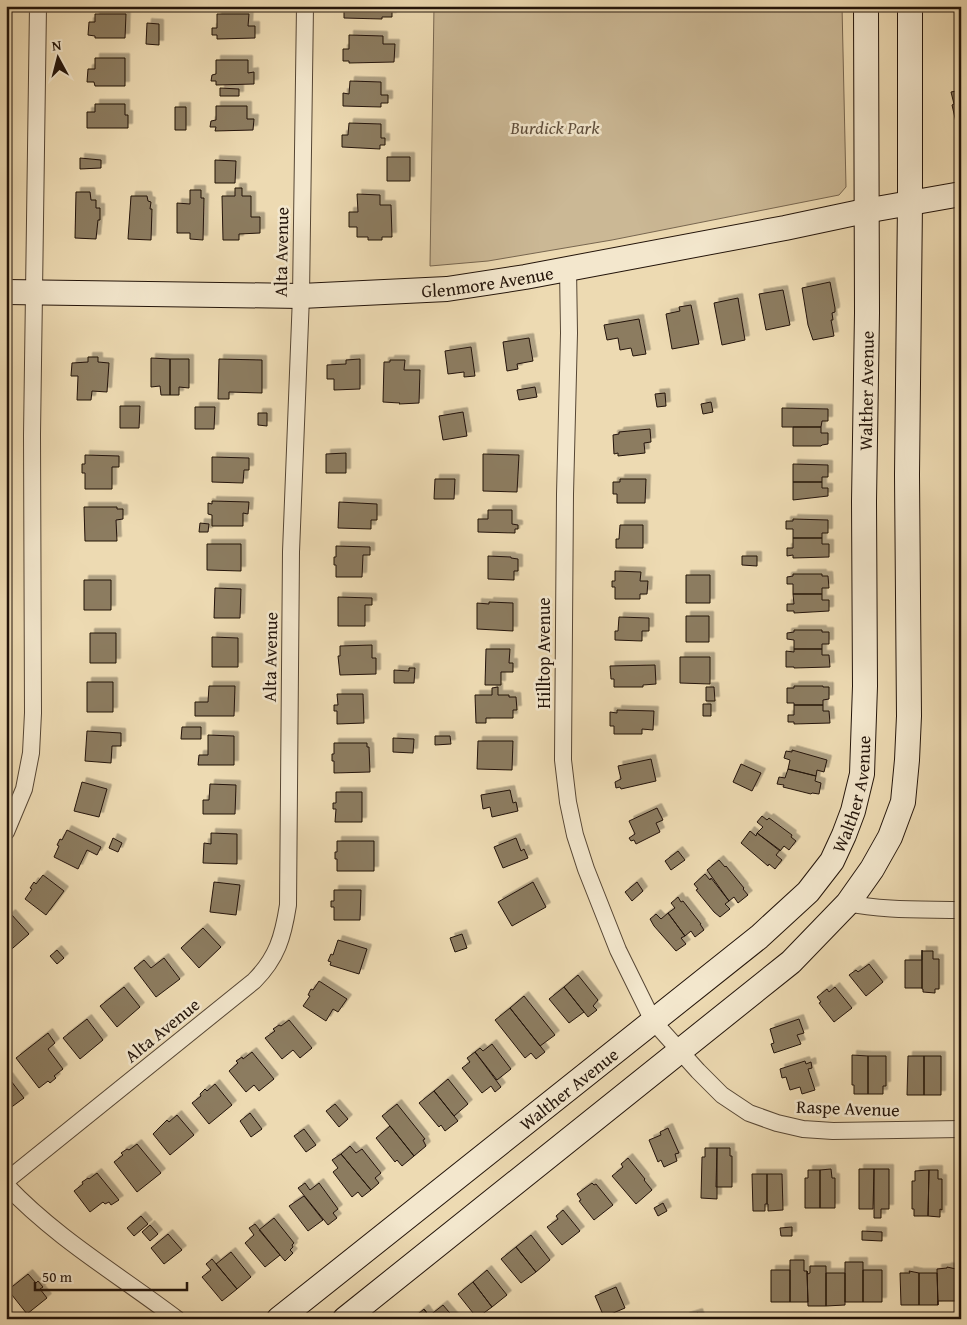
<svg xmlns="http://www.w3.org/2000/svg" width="967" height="1325" font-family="'Gentium Book Plus',serif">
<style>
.green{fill:#cbb895;stroke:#776650}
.building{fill:#8c7b61;stroke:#23140a;filter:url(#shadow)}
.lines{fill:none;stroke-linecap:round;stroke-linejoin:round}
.street-casing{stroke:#564634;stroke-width:18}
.secondary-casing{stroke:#23140a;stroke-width:26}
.street{stroke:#f3e7cd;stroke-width:16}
.secondary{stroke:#f3e7cd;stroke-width:24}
.labels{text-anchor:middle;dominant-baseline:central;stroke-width:5;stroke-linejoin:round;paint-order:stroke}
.park-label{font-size:18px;font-style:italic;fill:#5e4d3b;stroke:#f3e7cd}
.street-label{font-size:18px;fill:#23140a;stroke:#f3e7cd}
</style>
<defs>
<filter id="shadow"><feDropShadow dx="4.5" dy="-4.5" stdDeviation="0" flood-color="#0004"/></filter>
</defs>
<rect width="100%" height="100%" fill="#eddab2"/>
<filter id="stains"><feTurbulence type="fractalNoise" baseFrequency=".004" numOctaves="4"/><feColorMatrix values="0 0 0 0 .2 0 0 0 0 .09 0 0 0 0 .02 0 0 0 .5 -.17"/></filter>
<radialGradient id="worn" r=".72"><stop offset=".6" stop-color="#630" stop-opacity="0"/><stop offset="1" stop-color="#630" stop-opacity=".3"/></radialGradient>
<!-- green -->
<path class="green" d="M434,6H842L846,187L839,195L612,240L488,261L430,266Z"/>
<!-- building -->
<path class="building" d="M344,6H392V17H382V19L344,18Z
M95,14H126L125,38H95V36L88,35L89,22H95Z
M217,14H249L248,26H255V38L217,39V35H212V28H217Z
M147,23L159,24V45L146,44Z
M349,35L383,36V44H395L394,62L349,63V61H343V49H349Z
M95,58H125V86H95L94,82H87L88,69H95Z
M216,60H248V73L254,72V84L216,85V81H211L212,75L216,74Z
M350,81L381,82V95H388V103H381V107L343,106V93L349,94Z
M220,88L239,89V96H220Z
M961,90V140H960L952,105L954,104L951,92Z
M95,104H125V115H128V128H87V112H95Z
M216,106H247V119H254L253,130L215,131L216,127H210L211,121L216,120Z
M175,107H186V130H175Z
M349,123L381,124V138H385V145H380V149L342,147V135H348Z
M387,157H410V181H387Z
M80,158L101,160V168L80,169Z
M215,160L236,161L235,183H215Z
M235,188H242V196H251V217H260V233L239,234V240H223L222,196H235Z
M190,190H201V198H204L203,240L190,239V233H177V203L190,204Z
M76,192H90L91,200H96V208H100V220H98L96,239L75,238Z
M357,194L380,195V205H391L392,237H382V240H368V237H357V227H349V212H358Z
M131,196H147L148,201L151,202L150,209H152L151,240L128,239Z
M830,282L835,308V312L832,313L833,320H831L834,336L813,340L808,325L802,288Z
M783,290L790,325L766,330L759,294Z
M738,298L745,340L722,345L714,303Z
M691,305L699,344L672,349L666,314L680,311L679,307Z
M639,319L646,354L633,356L631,348L620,350L618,338L607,340L604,325Z
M529,338L533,361L517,364L518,369L507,371L503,342Z
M471,347L475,376L464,377V372L448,374L445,351Z
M88,357H98V362L109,363L107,392L92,391L91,400H77L78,376H71L72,363L88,362Z
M151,358L170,359V395H161L160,386L151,387Z
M170,359H189V388L179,387V395H170Z
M219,359L262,360V393L229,392V399H218Z
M360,359V389L334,390V379H327V365L346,364V360Z
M390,360H405L404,370H420L419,403L399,404L400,403L383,402L384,362H390Z
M535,387L537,397L519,400L517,390Z
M665,393L666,406L657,407L655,394Z
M711,402L713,412L703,414L701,404Z
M120,406H140L139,428H120Z
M195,407H215L214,429H195Z
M782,408L828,409V421H822L821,427H782Z
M463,412L467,436L443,440L439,416Z
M258,413H267V426L258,425Z
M793,427H821V433H828V444L822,445L821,446H793Z
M650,429L651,442L644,443L645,453L618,456V453L614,454L613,435L619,434V432Z
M346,453V473H326V454Z
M483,454L519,455L517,492L483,491Z
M85,455L119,456V467H112V489H85V473H82V464H85Z
M212,457L249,458V470H244L243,483L212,482Z
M793,464L828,465V477H822V482H793Z
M435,479H455L454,499H434Z
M620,479H646L645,503H617V494H613V482H620Z
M793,482H822V488H828V496L793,500Z
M212,501L249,502L248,514L243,513V526H212V515L208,514V503L212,504Z
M339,502L377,504V520H371V529L338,528Z
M84,507H117V509H123V519L116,520L117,541H85Z
M488,510H512V524L518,525V529H515V533L478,532V519H488Z
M793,519L828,520V533H822V538H793V529H786V521H793Z
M200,523L209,524L208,532H199Z
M620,525H643V548H616V539H619Z
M793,538H822V544H829V557L793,558V555L787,556V548H793Z
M207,544H241V571L207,570Z
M336,546L370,547V555H363L362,577H336V565H334V557H336Z
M488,556L511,557V558L518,559V571H514V580L488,579Z
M742,556H757V566L742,565Z
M615,571L641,572L640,581H648L647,594H640V599H615V587H612V581H615Z
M793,574H822V576H828L829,588H822V594H793V584H787V577L793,576Z
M686,575H710V603H686Z
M84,580H111V610H84Z
M215,588L241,589L240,618H214Z
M793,594H822V600H829V611L794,613V611H787V604H794Z
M338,597L372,598V605H365V626H338Z
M489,602L513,603V631L477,629V603L489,604Z
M686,616H709V642H686Z
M619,617L649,618V631H642V641L615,640V631H618Z
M794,630H822V632H829V644H822V649H794V640L787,639V633L794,632Z
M90,633H116V663H90Z
M212,637L238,638V667H212Z
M372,645V658H376V674L340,675L338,656H340V646Z
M486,649H510L509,663H513V672H501V685H485Z
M794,649H822V655H829L830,667L794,668V667H786V651L794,652Z
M680,657H710V684L680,683Z
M655,665L656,684L643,685V687H614V679H611L610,666Z
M409,668H415L414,683H394V670L409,671Z
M87,682H113V712H87Z
M209,686H235L234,716H195V702H208Z
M794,686H823V687H829V699L823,700V705H794V703H787V688H794Z
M498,687V695H509V697H516L517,710H513V718H486V723H476L475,695H492V688Z
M706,687H714L715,701H706Z
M337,694H363L364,723L337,724V711H334V705H338Z
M703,704H711V716H703Z
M794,705H823V711H829L830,723L794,724V722H788V715H794Z
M617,710L654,711L653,730L642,729V734H614V726H610V712L617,713Z
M182,727H201V739H181Z
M87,731L121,733V746H112L111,763L85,761Z
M208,735L234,736V765H198L199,755H208Z
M435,736H450L451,744L435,745Z
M393,738L414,739L413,753L393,752Z
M478,741H513L512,770L477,769Z
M334,743H367V747H369L370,772L334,773V761H332V754H334Z
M792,750L827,760L824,772L817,770L816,776L788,769L790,760L784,758L786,751L792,752Z
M651,759L656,781L621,789L620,787L616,788L615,782L621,779L618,766Z
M741,764L761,773L752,791L733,782Z
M788,769L816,776L815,781L821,783L819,794L812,793L811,794L783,787L784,785L777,784L779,777L785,778Z
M82,782L107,789L99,817L74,811Z
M210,784L236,785L235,814H203V800H209Z
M510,790L513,803L516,802L518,811L492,817L490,807L483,809L481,795Z
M336,792H362V822H335L336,809H333V803H336Z
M657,808L663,820L656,823L660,832L636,844L634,840L631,841L629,838L635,834L629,821Z
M762,816L767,820L769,818L792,835L791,837L796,841L789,850L784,846L780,851L757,833L763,827L757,822Z
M67,830L101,847L97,855L87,850L78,869L54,857L59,846L57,845L60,839L62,840Z
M750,831L756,836L757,833L780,850L776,855L782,860L775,869L769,864L768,866L741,843Z
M211,833L237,834V864L203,863L204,843L211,844Z
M113,838L122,843L118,852L109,848Z
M516,838L521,851L524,849L528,858L503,868L494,847Z
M337,841H374V871H337V859H335V852H337Z
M678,851L685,860L671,870L665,861Z
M719,860L725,867L726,866L744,888L743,889L748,895L738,903L734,897L729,901L707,870Z
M705,874L710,880L711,878L729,901L725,904L730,909L720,917L714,912L696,890L698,889L694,884Z
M43,875L64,891L46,915L25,899L32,889L30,888L34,882L36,884Z
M214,882L240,885L236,915L210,912Z
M533,882L546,907L512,926L498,902Z
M637,882L643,891L632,901L625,892Z
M334,890H361L360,920H334V907H331V901H334Z
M678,897L681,902L683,901L701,924H700L704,930L695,937L691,931L685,936L668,913L675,908L671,903Z
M668,913L685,936L681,938L686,944L676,951L654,926L650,919L656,914L661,919Z
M11,914L29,934L6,954V918Z
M203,928L221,947L199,968L181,948Z
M462,934L467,948L455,952L450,938Z
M338,940L367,949L359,974L330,965L331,962L328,961L331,954L333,955Z
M57,950L64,958L57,964L50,956Z
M922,950V988H905V960H922Z
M922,951H933V959H939V989H935V993L923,992V989H922Z
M164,958L180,979L156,997L134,968L144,960L151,968Z
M959,959H961V989H959Z
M869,964L883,982L866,996L849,975L856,970L858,972Z
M578,975L598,1000L593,1006L597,1010L588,1017L564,987Z
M319,981L347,999L338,1012L333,1009L326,1021L303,1006L310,996L308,995L311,989L313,990Z
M124,987L140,1007L117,1027L100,1006Z
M564,987L584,1012L569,1023L549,999Z
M835,987L852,1008L834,1022L819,1003L821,1002L817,997L827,989L829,992Z
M524,996L555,1035L540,1046L510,1008Z
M510,1008L545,1052L536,1059L531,1053L525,1058L495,1020Z
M87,1019L103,1040L80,1059L63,1038Z
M799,1019L804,1033L797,1035L801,1044L774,1053L771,1044L774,1043L770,1029Z
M289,1020L312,1048L300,1058L293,1050L282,1059L265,1038L275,1031L273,1029L279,1025L281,1026Z
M48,1033L55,1043L48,1049L63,1069L54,1076L56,1078L50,1083L48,1081L39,1088L16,1058Z
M492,1044L511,1069L497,1080L475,1052L480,1048L483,1051Z
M252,1052L274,1079L259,1091L254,1085L246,1092L229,1071L238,1063L236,1061L242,1057L243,1059Z
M475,1052L501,1087L495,1092L491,1086L482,1093L462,1068L470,1062L467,1058Z
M852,1055L868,1056V1094H854V1085H852Z
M868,1056H886V1086H883V1094H868Z
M908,1056H924V1095H907Z
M924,1056H941V1095H924Z
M805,1061L806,1064L811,1062L812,1068L808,1069L815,1090L802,1094L800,1087L790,1090L786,1077L782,1078L780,1069Z
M8,1077L24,1098L6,1111V1078Z
M448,1079L468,1104L454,1116L434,1091Z
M215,1084L232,1105L209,1124L192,1103L201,1096L200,1094L205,1089L207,1091Z
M434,1091L458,1121L445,1131L441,1125L439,1127L419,1103Z
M335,1104L348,1119L339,1127L326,1111Z
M397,1104L425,1139L423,1140L426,1146L414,1156L382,1116Z
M250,1113L262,1129L251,1137L240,1121Z
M177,1115L194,1135L170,1155L153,1134L167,1120L169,1122Z
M390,1126L414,1156L402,1166L397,1160L395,1162L376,1138Z
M668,1128L679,1153L675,1154L677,1161L664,1167L661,1160L658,1162L649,1140L661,1135L660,1132Z
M304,1129L316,1145L306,1152L294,1136Z
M137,1144L161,1173L137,1192L114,1162L123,1155L121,1153L127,1149L129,1150Z
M350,1146L356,1153L362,1149L381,1173L375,1178L379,1183L371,1190L341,1154Z
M705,1148H717V1199L701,1198L702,1157H705Z
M717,1148H730V1156H732V1187H716Z
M341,1154L371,1190L362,1197L358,1192L352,1197L333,1172L338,1168L332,1160Z
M628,1158L645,1179L644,1180L652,1190L636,1204L612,1176L623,1167L621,1164Z
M831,1169L832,1178H835V1208H820V1170Z
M859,1169H874L873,1209H859Z
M874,1169H889V1209H881V1218H874Z
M808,1170H820V1208H805V1178H808Z
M928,1170H929L928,1216H914V1209H912V1181H915V1171Z
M929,1170H938V1179H942V1210L940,1209V1217L928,1216Z
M97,1173L119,1200L111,1205L109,1202L105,1204L103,1202L90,1212L74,1191L83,1184L82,1182L88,1178L89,1179Z
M752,1174H767V1204H765V1211H753Z
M767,1174H782L783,1210L768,1211V1204H767Z
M305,1183L310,1190L319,1183L338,1209L333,1213L337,1218L328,1225L298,1188Z
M592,1183L594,1185L596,1184L613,1205L594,1220L579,1201L581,1200L577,1194Z
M304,1196L323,1220L308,1231L289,1206Z
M663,1203L667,1211L658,1216L654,1208Z
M563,1210L580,1231L562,1245L547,1227L558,1219L556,1216Z
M141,1216L148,1224L134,1236L127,1228Z
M274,1218L294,1243L292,1245L293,1247L290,1250L293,1253L285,1261L259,1230Z
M255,1224L280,1255L265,1267L245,1243L254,1235L249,1228Z
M150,1225L158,1234L150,1241L142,1232Z
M792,1227V1236H781L780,1228Z
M862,1231L882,1232V1241L862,1240Z
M168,1234L182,1250L164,1264L151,1248Z
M531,1235L550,1260L536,1272L516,1247Z
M516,1247L536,1272L521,1283L501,1259Z
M231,1252L251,1277L237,1289L216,1264Z
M212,1259L237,1289L222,1301L202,1277L211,1270L206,1264Z
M790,1260H804V1271H807L808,1302H790Z
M845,1262H863V1302H845Z
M810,1266H826V1306H808L807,1271L808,1274L810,1273Z
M947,1267L956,1269V1301H938V1305L937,1269L947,1268Z
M956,1269H961V1301H956Z
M487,1270L507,1295L492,1307L473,1282Z
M771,1270H790V1302H771Z
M863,1270H882V1302H863Z
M909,1271L919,1273V1305H901L900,1273H910Z
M826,1273H845V1305L826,1306Z
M919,1273H937L938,1305H919Z
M28,1274L36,1283L38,1281L43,1287L40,1289L47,1298L27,1314L8,1290Z
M473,1282L492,1307L477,1318L458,1294Z
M616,1287L625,1308L604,1317L595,1296Z
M443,1305L455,1319H431L424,1309L429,1316Z
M424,1309L431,1319H412Z
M698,1313L700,1319H686L685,1317Z"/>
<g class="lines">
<defs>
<path id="street" d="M568,268L569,333L565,494L563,760L568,802L575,835L586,869L618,950L653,1021L698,1071L722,1095L749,1113L777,1123L803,1129L833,1131L961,1129
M6,832L24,789L31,753L33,713L32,435L38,6
M848,903C883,911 925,909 961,910
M6,1181L254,981C277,958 283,937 288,905L291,552L301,296L305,6
M6,1185C56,1238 119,1275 177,1319"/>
<g id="secondary">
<path id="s1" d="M6,292L301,296L447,289L525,277L785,228L865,211L961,194"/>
<path id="s2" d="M279,1319L759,937L808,892L832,861L844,835L853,811L862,774L865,686L864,501L867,313L866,6"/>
<path d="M345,1319L791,962L848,903L872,869L890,837L903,802L907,760L909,716L907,475L910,203V6"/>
</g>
</defs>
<!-- street casing -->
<use href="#street" class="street-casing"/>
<!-- secondary casing -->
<use href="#secondary" class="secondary-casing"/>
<!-- street -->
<use href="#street" class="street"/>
<!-- secondary -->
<use href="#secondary" class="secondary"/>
</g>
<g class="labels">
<!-- park labels -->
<g class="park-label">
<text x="555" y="127">Burdick Park</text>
</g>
<!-- street labels -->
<g class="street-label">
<text transform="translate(281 252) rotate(-89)">Alta Avenue</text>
<text stroke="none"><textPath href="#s1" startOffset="482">Glenmore Avenue</textPath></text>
<text stroke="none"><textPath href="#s2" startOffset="1195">Walther Avenue</textPath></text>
<text transform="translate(543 653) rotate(-90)">Hilltop Avenue</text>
<text transform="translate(270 657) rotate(-89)">Alta Avenue</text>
<text stroke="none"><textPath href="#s2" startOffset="790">Walther Avenue</textPath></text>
<text transform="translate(162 1030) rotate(-39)">Alta Avenue</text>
<text stroke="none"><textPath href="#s2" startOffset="370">Walther Avenue</textPath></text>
<text transform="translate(848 1108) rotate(2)">Raspe Avenue</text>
</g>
</g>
<!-- margin -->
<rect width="967" height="1325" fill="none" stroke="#eddab2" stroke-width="25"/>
<rect x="8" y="8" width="952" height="1310" fill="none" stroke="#23140a" stroke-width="2.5"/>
<rect x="12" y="12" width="942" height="1300" fill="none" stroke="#23140a"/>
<!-- north arrow -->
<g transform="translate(58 58) rotate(353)" stroke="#f3e7cd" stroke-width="4" paint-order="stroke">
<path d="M0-4L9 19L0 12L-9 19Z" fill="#23140a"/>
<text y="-8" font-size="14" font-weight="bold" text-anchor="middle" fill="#23140a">N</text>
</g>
<!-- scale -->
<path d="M35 1282v8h152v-8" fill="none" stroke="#23140a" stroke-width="2.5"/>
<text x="42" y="1282" font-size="15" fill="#23140a" stroke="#f3e7cd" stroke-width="4" paint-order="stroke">50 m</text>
<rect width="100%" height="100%" filter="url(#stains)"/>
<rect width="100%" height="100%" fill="url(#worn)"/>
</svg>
